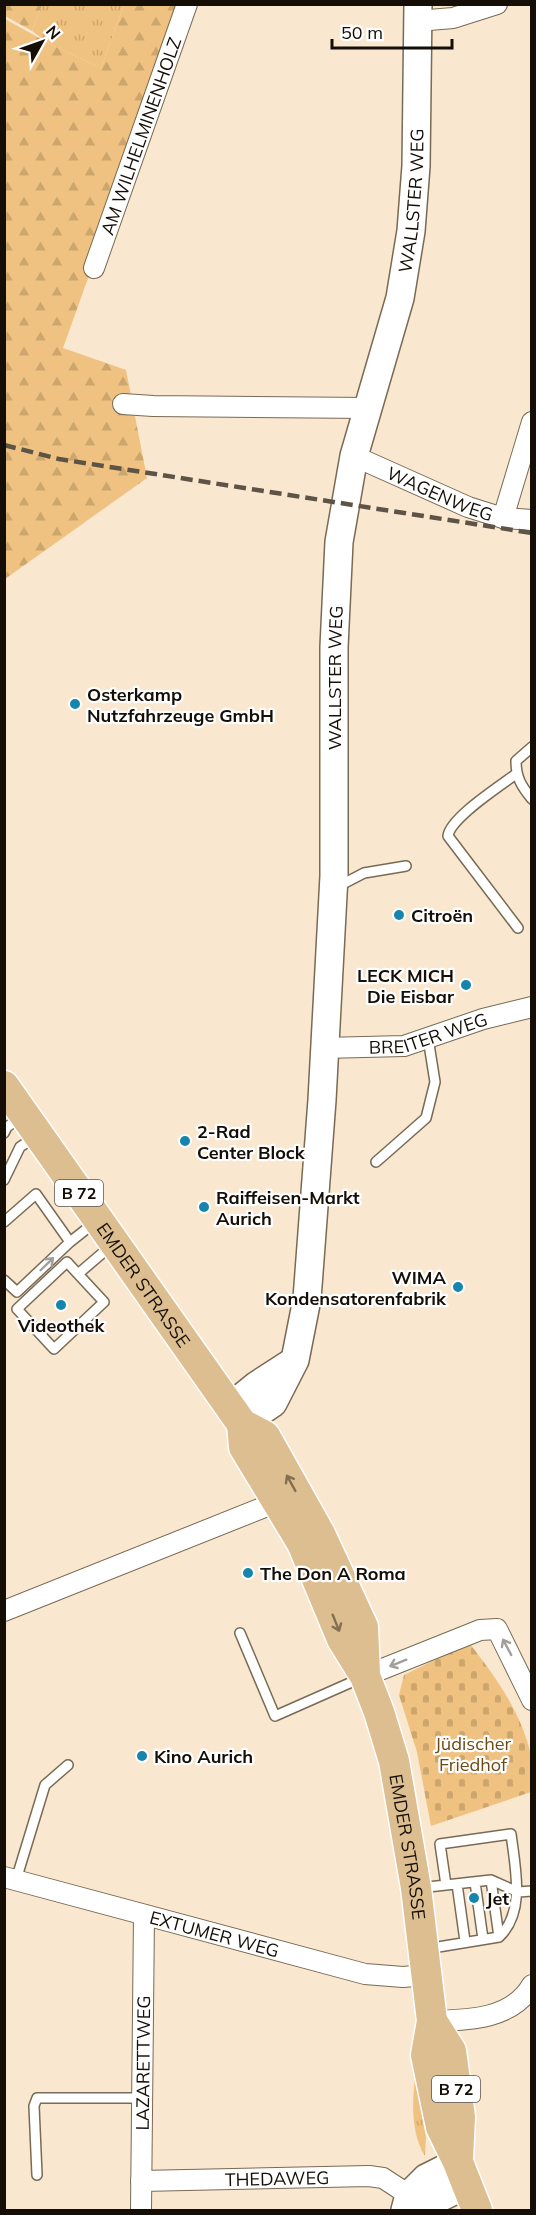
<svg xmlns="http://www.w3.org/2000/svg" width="536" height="2215" font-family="Mulish,sans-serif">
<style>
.grass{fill:url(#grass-tufts)}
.forest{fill:url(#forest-firs)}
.cemetery{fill:url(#cemetery-stones)}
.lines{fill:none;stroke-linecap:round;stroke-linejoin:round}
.lane-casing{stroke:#796a54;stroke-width:12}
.street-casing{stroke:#796a54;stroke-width:22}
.secondary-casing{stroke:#796a54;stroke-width:30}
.primary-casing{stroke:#fff;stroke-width:33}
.lane{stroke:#fff;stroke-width:9}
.street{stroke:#fff;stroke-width:20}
.secondary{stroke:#fff;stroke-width:27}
.primary{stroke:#dcbe91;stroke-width:30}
.rail{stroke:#5d5346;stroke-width:4.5;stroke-dasharray:12 6;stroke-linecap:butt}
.oneway{stroke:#a19f9b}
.oneway2{stroke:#826f52}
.poi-dot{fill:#1685ac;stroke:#fff;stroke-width:2}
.labels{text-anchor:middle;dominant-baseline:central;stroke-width:4.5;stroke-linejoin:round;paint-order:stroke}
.shield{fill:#fff;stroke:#5a5651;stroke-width:1.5}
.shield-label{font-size:16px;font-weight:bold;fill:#140e06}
.street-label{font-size:18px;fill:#140e06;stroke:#fff}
.poi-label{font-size:18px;font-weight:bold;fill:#140e06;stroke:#fff;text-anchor:start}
.park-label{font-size:18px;fill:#6b4a15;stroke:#fff}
</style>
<defs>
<pattern id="grass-tufts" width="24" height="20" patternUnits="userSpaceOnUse" patternTransform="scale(1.5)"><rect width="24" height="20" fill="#f0c281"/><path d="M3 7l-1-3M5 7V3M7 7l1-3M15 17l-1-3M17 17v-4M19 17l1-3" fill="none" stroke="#cda66e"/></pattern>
<pattern id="forest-firs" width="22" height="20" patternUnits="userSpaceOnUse" patternTransform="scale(1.5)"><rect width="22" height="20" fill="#f0c281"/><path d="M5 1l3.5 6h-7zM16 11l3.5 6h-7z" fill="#cda66e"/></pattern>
<pattern id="cemetery-stones" width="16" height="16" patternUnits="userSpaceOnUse" patternTransform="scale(1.5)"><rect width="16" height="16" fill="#f0c281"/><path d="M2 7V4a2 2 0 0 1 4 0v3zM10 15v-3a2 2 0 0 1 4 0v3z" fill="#cda66e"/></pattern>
</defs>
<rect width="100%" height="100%" fill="#f9e7cf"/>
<!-- grass -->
<path class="grass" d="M42,5H124L101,68L50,44L32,31Z
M415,2078L426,2137L425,2156C411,2134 412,2103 415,2078Z"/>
<!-- forest -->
<path class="forest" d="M4,5H42L32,31L5,16Z
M124,5H186L63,348L126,370L147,478L5,579V19L50,44L101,68Z"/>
<!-- cemetery -->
<path class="cemetery" d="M469,1643C496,1677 521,1712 531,1755C534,1767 531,1781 531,1792L431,1826L417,1752L399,1695L404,1675Z"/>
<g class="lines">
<defs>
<path id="lane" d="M532,747L516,761C516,777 521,786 532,799
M516,774C500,786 450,818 448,836L518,928
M337,887L364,873L406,866
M4,1133L7,1127L22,1116
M376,1162L426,1118L435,1082L428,1038
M4,1180L20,1147L36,1136
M4,1222L36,1194L70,1242L17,1292L4,1280
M70,1242L94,1223
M78,1274L104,1302L54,1349L17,1309L67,1262L78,1274L113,1244
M240,1633L275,1716L361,1678
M16,1880L45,1785L68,1765
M491,1880L499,1937
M475,1882L483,1939
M457,1884L465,1941
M446,1885L491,1880L518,1892L532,1891
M419,1888L446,1885L440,1844L511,1834C515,1867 526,1912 499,1937L426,1949
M37,2175L34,2106L37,2098H141"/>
<g id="street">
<path d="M417,21L453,18L497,4"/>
<path id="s1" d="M94,268L187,4"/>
<path d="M123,404L153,406L368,408"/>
<path id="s2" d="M354,456L468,507L503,518L532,520"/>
<path d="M503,518L532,422"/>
<path id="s3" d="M324,1048L404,1046L483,1019L532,1007"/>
<path d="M4,1611L267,1506L277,1501"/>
<path d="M365,1676L480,1630L497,1629L532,1700"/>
<path id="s4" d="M4,1877L365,1974L403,1977L427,1975"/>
<path d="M432,2021C467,2020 512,2020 532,1985"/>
<path id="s5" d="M141,2181L369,2176L383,2178L409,2195"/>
<path id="s6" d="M141,2210L144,1915"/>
</g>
<g id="secondary">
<path d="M230,1407L257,1385L294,1361"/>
<path id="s7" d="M242,1424L273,1403L295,1360L307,1299L322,1100L334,876V647L339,542L354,456L400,298L411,231L416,166L418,4"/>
<path d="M405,2210L409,2195L426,2178L458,2162"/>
<path d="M420,2210L427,2204L466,2185"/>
</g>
<g id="primary">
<path id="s8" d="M4,1086L242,1424L244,1447L302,1543L342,1639L365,1676L379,1712L394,1761L416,1888L432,2021L426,2055L441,2127L458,2162L477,2210"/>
<path d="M242,1424L265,1436L320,1534L363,1627L365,1674"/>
<path d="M432,2021L451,2051L460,2117L458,2158"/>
</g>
</defs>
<!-- lane casing -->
<use href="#lane" class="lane-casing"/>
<!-- street casing -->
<use href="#street" class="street-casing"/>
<!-- secondary casing -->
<use href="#secondary" class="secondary-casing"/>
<!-- primary casing -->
<use href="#primary" class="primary-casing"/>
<!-- lane -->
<use href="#lane" class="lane"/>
<!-- street -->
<use href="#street" class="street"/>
<!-- secondary -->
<use href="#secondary" class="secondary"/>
<!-- primary -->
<use href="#primary" class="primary"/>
<!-- rail -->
<path class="rail" d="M4,445L59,459L532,533"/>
</g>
<!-- one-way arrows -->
<defs><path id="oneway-shaft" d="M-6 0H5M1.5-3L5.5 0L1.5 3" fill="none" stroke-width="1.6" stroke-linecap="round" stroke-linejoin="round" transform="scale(1.5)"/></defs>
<g class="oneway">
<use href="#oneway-shaft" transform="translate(47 1264) rotate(-44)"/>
<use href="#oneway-shaft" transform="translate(507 1647) rotate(-118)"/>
<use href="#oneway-shaft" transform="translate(398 1663) rotate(158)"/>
</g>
<g class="oneway2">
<use href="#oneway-shaft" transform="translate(291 1483) rotate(-119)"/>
<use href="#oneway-shaft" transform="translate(336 1623) rotate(68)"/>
</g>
<!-- markers -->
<g class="poi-dot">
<circle cx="75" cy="704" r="6"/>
<circle cx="399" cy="915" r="6"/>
<circle cx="466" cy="985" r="6"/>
<circle cx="185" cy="1141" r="6"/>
<circle cx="204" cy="1207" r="6"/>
<circle cx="458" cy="1287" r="6"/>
<circle cx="61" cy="1305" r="6"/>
<circle cx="248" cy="1573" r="6"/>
<circle cx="142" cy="1756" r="6"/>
<circle cx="474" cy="1898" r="6"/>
</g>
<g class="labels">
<!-- shield labels -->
<g class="shield">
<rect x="55" y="1180" width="48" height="26" rx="4.5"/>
<rect x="432" y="2076" width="48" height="26" rx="4.5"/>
</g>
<g class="shield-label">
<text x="79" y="1193">B 72</text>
<text x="456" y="2089">B 72</text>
</g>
<!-- street labels -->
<g class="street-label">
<text stroke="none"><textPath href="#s1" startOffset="140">AM WILHELMINENHOLZ</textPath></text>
<text stroke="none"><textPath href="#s7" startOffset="1256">WALLSTER WEG</textPath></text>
<text stroke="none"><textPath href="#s2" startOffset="94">WAGENWEG</textPath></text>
<text stroke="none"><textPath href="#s7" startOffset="770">WALLSTER WEG</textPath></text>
<text stroke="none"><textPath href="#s3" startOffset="106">BREITER WEG</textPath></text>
<text stroke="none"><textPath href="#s8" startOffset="243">EMDER STRASSE</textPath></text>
<text stroke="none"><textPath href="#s8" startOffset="873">EMDER STRASSE</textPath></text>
<text stroke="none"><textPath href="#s4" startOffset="218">EXTUMER WEG</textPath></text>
<text stroke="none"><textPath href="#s6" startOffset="147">LAZARETTWEG</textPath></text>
<text stroke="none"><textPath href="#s5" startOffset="136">THEDAWEG</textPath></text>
</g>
<!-- poi labels -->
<g class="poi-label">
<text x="87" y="694">Osterkamp<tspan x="87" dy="21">Nutzfahrzeuge GmbH</tspan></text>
<text x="411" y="915">Citroën</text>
<text x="454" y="975" text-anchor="end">LECK MICH<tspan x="454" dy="21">Die Eisbar</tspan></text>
<text x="197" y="1131">2-Rad<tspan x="197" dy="21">Center Block</tspan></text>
<text x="216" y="1197">Raiffeisen-Markt<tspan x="216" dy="21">Aurich</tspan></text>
<text x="446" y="1277" text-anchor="end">WIMA<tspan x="446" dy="21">Kondensatorenfabrik</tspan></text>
<text x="61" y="1325" text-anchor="middle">Videothek</text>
<text x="260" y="1573">The Don A Roma</text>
<text x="154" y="1756">Kino Aurich</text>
<text x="486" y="1898">Jet</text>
</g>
<!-- park labels -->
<g class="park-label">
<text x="473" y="1743">Jüdischer<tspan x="473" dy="21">Friedhof</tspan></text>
</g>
</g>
<!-- border -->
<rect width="536" height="2215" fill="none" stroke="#140e06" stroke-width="12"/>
<!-- north arrow -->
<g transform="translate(42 42) rotate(50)" stroke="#ffffff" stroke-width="4.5" paint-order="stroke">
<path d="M0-4.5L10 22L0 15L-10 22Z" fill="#140e06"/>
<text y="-9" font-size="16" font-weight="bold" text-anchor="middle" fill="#140e06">N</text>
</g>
<!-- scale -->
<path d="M332 39v9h120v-9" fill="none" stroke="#140e06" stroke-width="3"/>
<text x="341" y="39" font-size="18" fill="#140e06" stroke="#ffffff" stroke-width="4.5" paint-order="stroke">50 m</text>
</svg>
